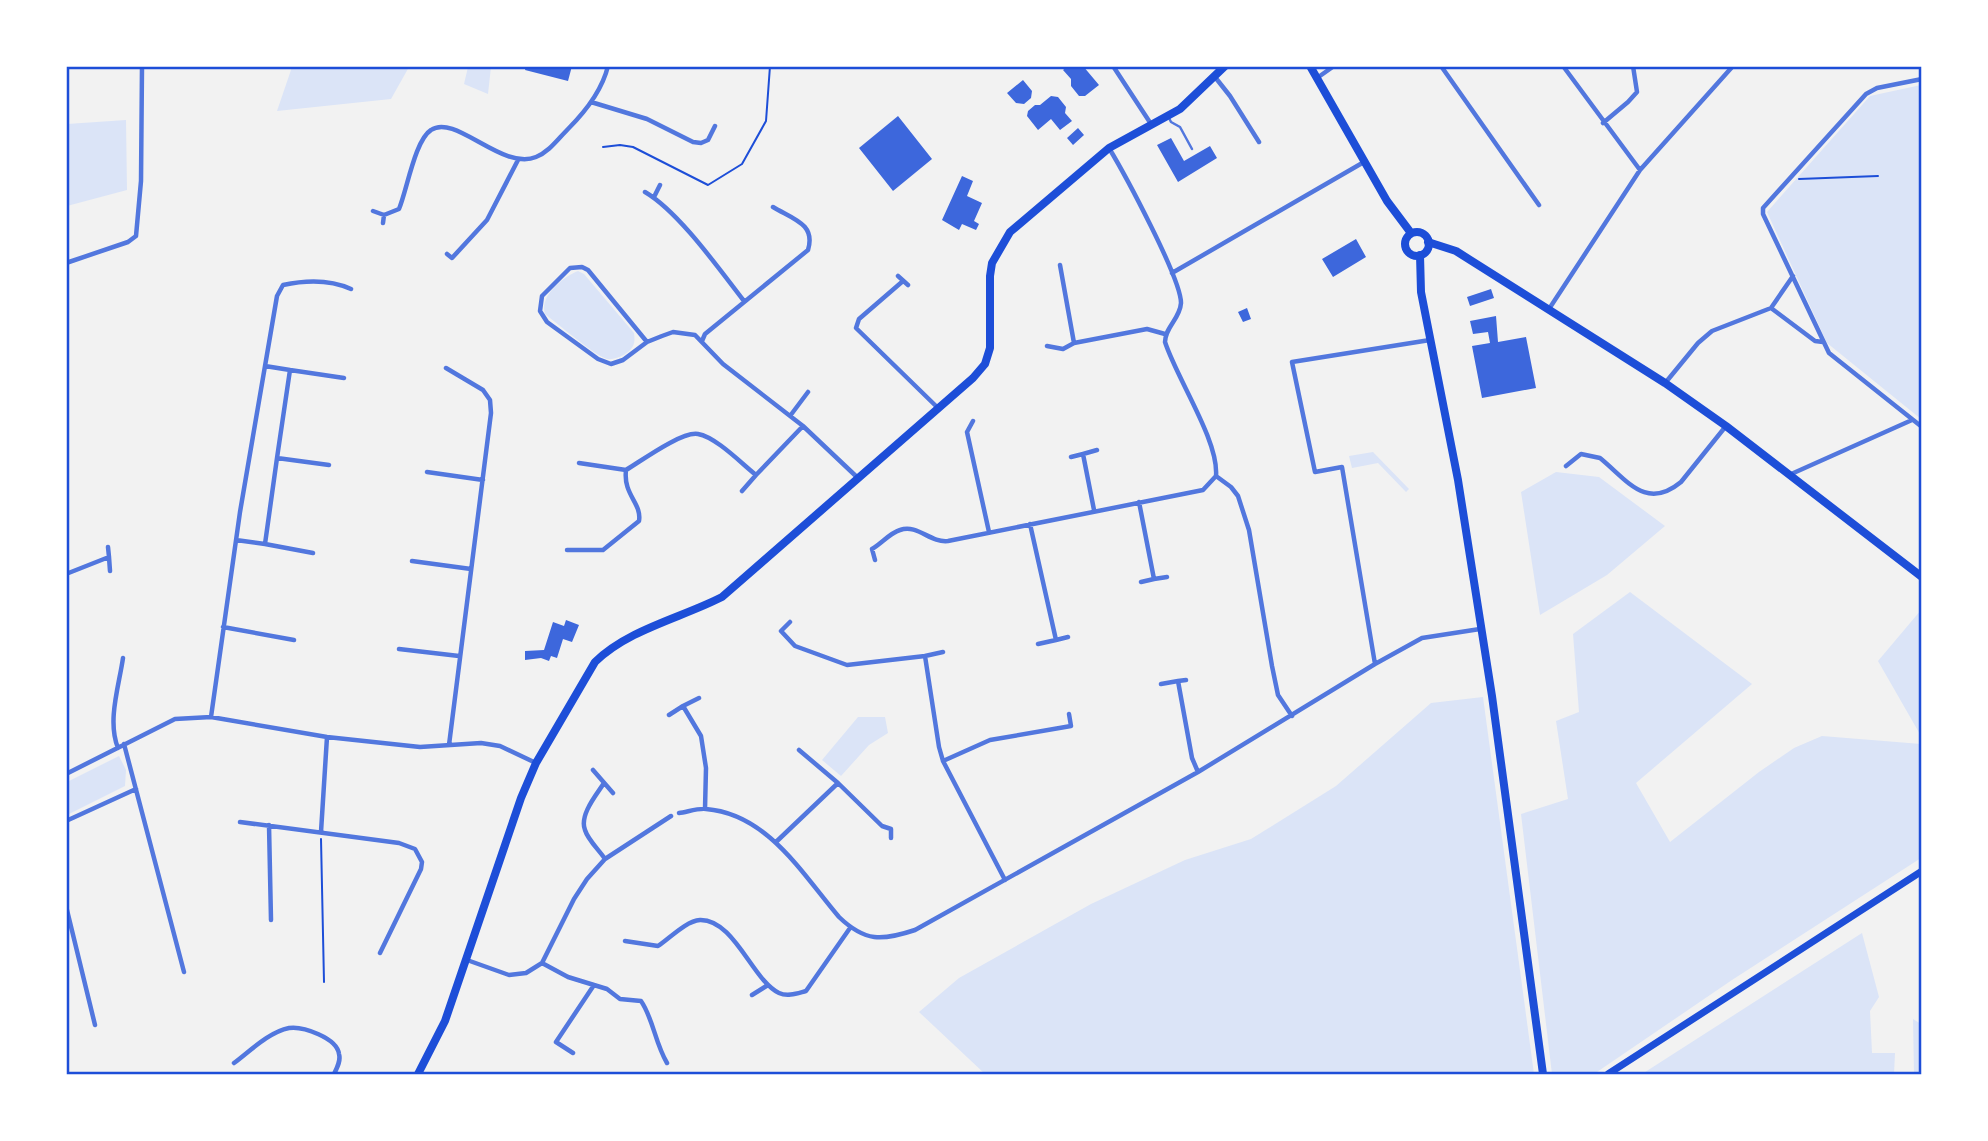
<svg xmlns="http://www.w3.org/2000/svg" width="1988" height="1141" font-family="'Nunito Sans',sans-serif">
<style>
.green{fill:#dbe4f7}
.building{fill:#3d67dc}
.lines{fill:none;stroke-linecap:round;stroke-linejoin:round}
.path{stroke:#1d4ed8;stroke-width:2}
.service{stroke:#5277de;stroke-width:2.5}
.minor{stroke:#5277de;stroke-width:4.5}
.secondary{stroke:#1d4ed8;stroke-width:7}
.primary{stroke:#1d4ed8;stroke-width:8}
.trunk{stroke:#1d4ed8;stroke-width:8}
.neatline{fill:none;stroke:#1d4ed8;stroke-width:2.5}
</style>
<rect width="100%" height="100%" fill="#f2f2f2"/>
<!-- green -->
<path class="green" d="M292,67V66L409,67L391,99L277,111Z
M468,67H491L488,94L464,84Z
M1921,85V419L1827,343L1767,212L1870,96Z
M126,120L127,190L67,206V124Z
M578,271L584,274L634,333C635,341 635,346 628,352C623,356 614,360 607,359C595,356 557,323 545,314C539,296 563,277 578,271Z
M1373,452L1409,489L1406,492L1378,463L1352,468L1349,456Z
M1556,472L1599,477L1665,526L1607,575L1540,615L1521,492Z
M1630,592L1752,684L1636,783L1670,842L1759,772L1794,748L1822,736L1921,744V858L1732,980L1594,1074H1552L1521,814L1568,799L1556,721L1579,712L1573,634Z
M1921,610V736L1878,661Z
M1483,697L1534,1074H985L919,1012L959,978L1091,904L1185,860L1251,839L1336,786L1431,703Z
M858,717H885L888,733L869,745L841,776L822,760Z
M119,756L126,770L125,786L67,815V782Z
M1862,933L1879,997L1870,1011L1872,1053H1895L1894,1074H1642Z
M1913,1019L1921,1024V1074H1914Z"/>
<!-- building -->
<path class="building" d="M526,66H572L568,81L525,70Z
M1068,66H1083L1099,85L1085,96H1079L1071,86V79L1063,70Z
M1023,80L1032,91L1031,98L1024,104L1016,103L1007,93Z
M1051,96L1058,97L1066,107L1065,113L1072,121L1060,130L1051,119L1038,130L1027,116L1028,111L1035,105H1040Z
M898,116L932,159L893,191L859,148Z
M1078,128L1084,135L1073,145L1067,138Z
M1171,138L1184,161L1210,146L1217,158L1178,182L1157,145Z
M962,176L973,181L967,196L982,203L974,221L979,224L976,230L962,224L959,230L942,220Z
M1356,239L1366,257L1333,277L1322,259Z
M1491,289L1494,298L1470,306L1467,297Z
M1247,308L1251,319L1243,322L1238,312Z
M1496,316L1498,342L1526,337L1536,388L1482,398L1472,346L1490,343L1488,332L1473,334L1470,321Z
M566,620L579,625L572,642L563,639L557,658L551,656L549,661L541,658L525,660V651L544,650L553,622L564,626Z"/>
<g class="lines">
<!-- path -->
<path class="path" d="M603,147L620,145L633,147L708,185L742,164L766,121L770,66
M1799,179L1878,176
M321,839L324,982"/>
<!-- service -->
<path class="service" d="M1168,116L1171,122L1180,127L1192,149"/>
<!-- minor -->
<path class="minor" d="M1113,66L1151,124
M1441,66L1539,205
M1563,66L1640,170
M1215,77L1230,96L1259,142
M1317,78L1334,66
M1922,79L1877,88L1866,94L1763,208V214L1829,353L1922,427
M591,102L647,119L693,142L701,143L708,140L715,126
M1603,123L1628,102L1637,92L1633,66
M1109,148C1124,173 1181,278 1181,303C1180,319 1165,327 1165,342C1177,379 1219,441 1216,476L1231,487L1238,496L1249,530L1272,666L1278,695L1292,716
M645,192C679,212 719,269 744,301
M654,197L660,185
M373,211L384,215
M383,223L384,215L399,209C407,190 415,140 431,130C455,113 502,171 536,157C549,152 558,139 568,129C585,112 602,91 608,66
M447,254L452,258L487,220L518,160
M66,263L128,242L136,236L141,181L142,66
M1060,265L1074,343
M1172,273L1364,162
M898,276L908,285
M903,281L859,319L856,328L938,408
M1771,308L1815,341L1823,342
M1549,309L1640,170L1733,66
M702,341L705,334L808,250C816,224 793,219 773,207
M647,342L588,270L582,267L570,268L542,296L540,311L547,322L598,359L611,364L623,360L647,342L662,336L673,332L695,335L723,364L803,426L859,479
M1047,346L1063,349L1074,343L1147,329L1165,334
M265,366L290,370L277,458
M446,368L483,390L490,400L491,413L449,745
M290,370L344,378
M1666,382L1698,343L1712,331L1771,308L1793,276
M790,416L808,392
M973,421L967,432L989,532
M1071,457L1083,454
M579,463L626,470
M1566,466L1581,454L1600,458C1627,480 1646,511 1681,482L1726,426
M427,472L483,480
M1789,475L1912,420
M742,491L756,475
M1139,502L1154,579L1141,582
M1094,510L1083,454L1097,450
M1030,524L1056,640L1038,644
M236,540L265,544L277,458L329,465
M265,544L313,553
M567,550H603L639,521C642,503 623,495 626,470C641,461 682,431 698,434C716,437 742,464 756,475L803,426
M109,557L110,571
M875,560L872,549C882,543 890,533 900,530C918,524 930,543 948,541L1203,490L1216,476
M412,561L471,569
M66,574L109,557L108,547
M1154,579L1167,577
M790,622L781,631L795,646L847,665L925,656L939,747L943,761L1005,880
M223,627L294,640
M1056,640L1068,637
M399,649L459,656
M925,656L943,652
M1375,664L1342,467L1315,472L1292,362L1430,340
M1178,681L1186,680
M1161,684L1178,681L1192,758L1198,772
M699,698L683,706L701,736L706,768L705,809
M669,715L683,706
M211,717L240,512L277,296L283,285C306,280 329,279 351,289
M124,744L184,972
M118,748C107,721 119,686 123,658
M799,750L838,783L882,826L891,829V838
M943,761L990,740L1071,726L1069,714
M593,770L613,793
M66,774L175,719L211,717L327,737L420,747L481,743L500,746L536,763
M604,783C597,794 579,815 585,830C588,840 599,850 605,859
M679,813C687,812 698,808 706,809C768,814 803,875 839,917C865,942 882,941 915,930L1198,772L1375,664L1422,638L1480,629
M66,821L136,789
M240,822L399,843L415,849L422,862L421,869L380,953
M269,825L271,920
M321,832L327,737
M776,842L838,783
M66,906L95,1025
M625,941L658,946C670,938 686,921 700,920C734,919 753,981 779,993C788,997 798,993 806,991L850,928
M467,960L509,975L526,973L542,963L574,899L587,879L605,859L671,816
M542,963L568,977L607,989L620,999L641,1001C653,1018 655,1043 667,1063
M752,995L768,985
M573,1053L556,1042L594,985
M234,1063C250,1051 269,1032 289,1028C303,1026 337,1038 339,1054C341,1061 337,1068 334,1074"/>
<!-- secondary -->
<path class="secondary" d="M1608,1074L1922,871"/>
<!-- primary -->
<path class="primary" d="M1428,242L1456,251L1665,383L1726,426L1922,577"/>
<!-- trunk -->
<path class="trunk" d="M1310,66L1387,201L1411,233
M1405 244a12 12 0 1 1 24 0a12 12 0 1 1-24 0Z
M1420,255L1421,292L1458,480L1492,696L1543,1074
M418,1074L445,1021L521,798L536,763L595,662C629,629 681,618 722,597L973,378L985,364L990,348V276L992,263L1010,232L1109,148L1180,109L1225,66"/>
</g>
<!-- border -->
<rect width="1988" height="1141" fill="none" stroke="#ffffff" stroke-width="136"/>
<rect x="68" y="68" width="1852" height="1005" class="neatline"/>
</svg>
